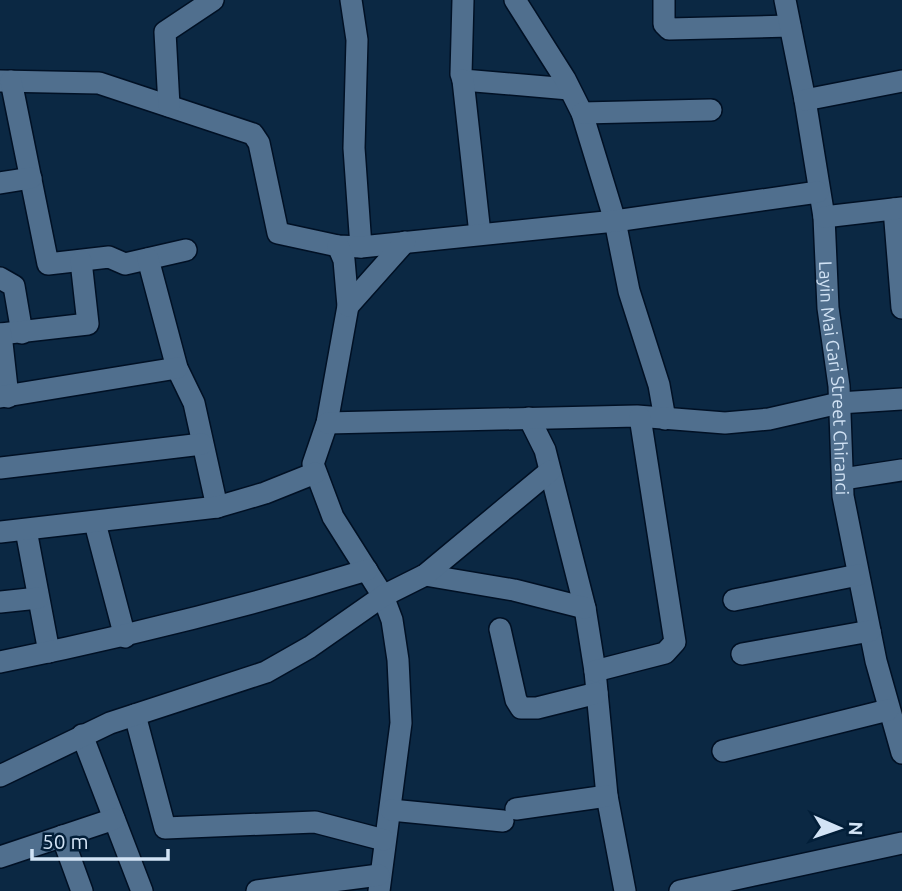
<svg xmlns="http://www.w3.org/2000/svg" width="902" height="891" font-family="Ubuntu,sans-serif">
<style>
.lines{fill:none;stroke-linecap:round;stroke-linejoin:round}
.minor-casing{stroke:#001024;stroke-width:24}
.minor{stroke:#506f8e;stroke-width:21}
.labels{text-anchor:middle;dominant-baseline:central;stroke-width:5;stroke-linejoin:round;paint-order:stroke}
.street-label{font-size:18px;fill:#d2e3f5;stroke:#021e38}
</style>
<rect width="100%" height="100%" fill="#0b2843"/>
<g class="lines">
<defs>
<g id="minor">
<path d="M351,0L357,40L354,148L361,247"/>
<path d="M463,0L461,74L463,80L569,89"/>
<path d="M515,0L565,79L582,113L615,221L629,291L659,385L665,419"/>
<path d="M664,0V24L669,29L790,26"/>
<path id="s1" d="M785,0L805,100L824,217L828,308L839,386L843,496L876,661L902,753"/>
<path d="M463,80L480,234"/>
<path d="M0,81L99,83L253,134L259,143L278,233L338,246L361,247L615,221L818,192"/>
<path d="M11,81L48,264L109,257L125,264L186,250"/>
<path d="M805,100L902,81"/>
<path d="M169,106L165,32L213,0"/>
<path d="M582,113L711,110"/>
<path d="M0,183L31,178"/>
<path d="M894,209L902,308"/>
<path d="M824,217L902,208"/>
<path d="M338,246L344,260L348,306L327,423L313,464L333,517L383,596L392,620L398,660L401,723L379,891"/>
<path d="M148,259L177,368L194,403L217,507"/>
<path d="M0,278L14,286L22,333"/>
<path d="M348,306L405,242"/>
<path d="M0,334L88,324L81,261"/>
<path d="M1,334L8,397"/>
<path d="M0,397L177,368"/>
<path d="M529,418L545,450L585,608L595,671L607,796L625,891"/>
<path d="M327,423L637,416L725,423L769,419L839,403L902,399"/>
<path d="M0,468L202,444"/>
<path d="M843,479L902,470"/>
<path d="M95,523L125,637"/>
<path d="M26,530L49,652"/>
<path d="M0,532L217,507L265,493L315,473"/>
<path d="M425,575L514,590L585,608"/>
<path d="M734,600L858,575"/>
<path d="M0,602L38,598"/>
<path d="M500,629L516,700L521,708H537L597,693"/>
<path d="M742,654L870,631"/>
<path d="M0,662C124,637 245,607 367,570"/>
<path d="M595,671L665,653L675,642L640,417"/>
<path d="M135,715L165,828L315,822L384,840"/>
<path d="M82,735L142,891"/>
<path d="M723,751L888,710"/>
<path d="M0,776L110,723L266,672L310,647L383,596L425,575L550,471"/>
<path d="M516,809L607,796"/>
<path d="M391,810L503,821"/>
<path d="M62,836L82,891"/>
<path d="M0,857L114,819"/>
<path d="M257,891L379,875"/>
<path d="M680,891L902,843"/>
</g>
</defs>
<!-- minor casing -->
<use href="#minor" class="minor-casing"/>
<!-- minor -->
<use href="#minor" class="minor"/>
</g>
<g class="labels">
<!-- street labels -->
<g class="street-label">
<text stroke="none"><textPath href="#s1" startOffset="382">Layin Mai Gari Street Chiranci</textPath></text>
</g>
</g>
<!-- north arrow -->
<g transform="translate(839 828) rotate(92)" stroke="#021e38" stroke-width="5" paint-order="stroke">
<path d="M0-5L12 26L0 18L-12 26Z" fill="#d2e3f5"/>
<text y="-10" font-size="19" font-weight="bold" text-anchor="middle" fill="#d2e3f5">N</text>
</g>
<!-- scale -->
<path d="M32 849v10h136v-10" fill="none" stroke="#d2e3f5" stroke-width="3.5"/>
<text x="42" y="849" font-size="21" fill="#d2e3f5" stroke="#021e38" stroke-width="5" paint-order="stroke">50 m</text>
</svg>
